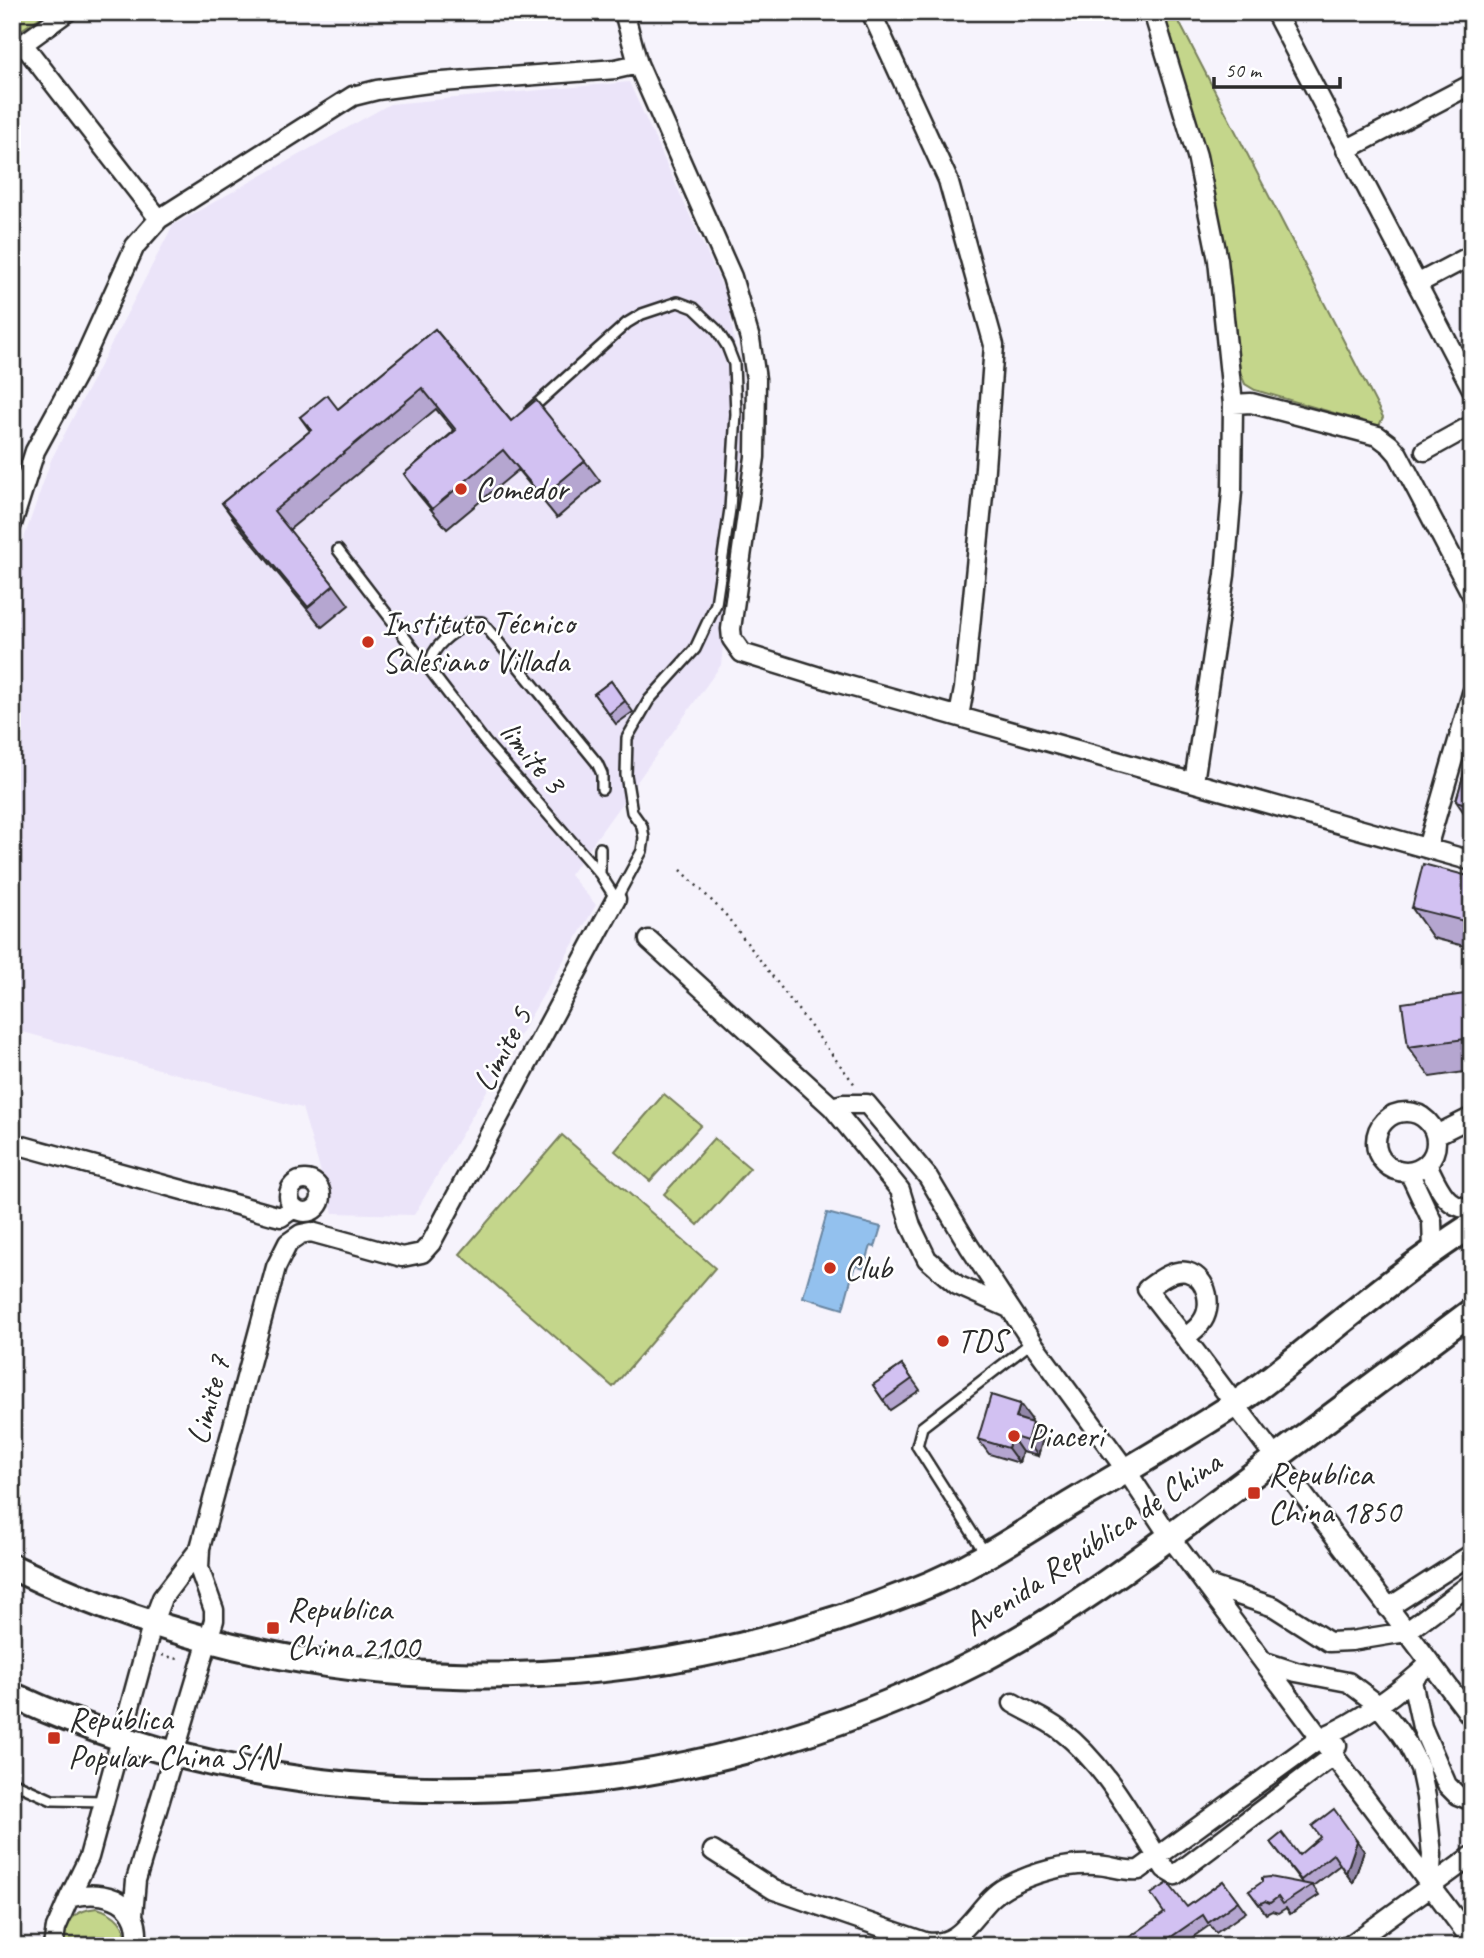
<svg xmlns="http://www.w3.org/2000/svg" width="1484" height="1958" font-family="Caveat,sans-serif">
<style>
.built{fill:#ebe4f9}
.green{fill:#c4d68b;stroke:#78805b;stroke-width:2}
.water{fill:#93c1ee;stroke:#6985a0;stroke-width:2}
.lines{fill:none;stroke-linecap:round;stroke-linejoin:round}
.lane-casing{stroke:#2b2b2b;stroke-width:14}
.street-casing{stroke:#2b2b2b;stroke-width:23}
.secondary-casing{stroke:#2b2b2b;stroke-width:30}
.path{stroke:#2b2b2b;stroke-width:2.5;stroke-dasharray:2 5;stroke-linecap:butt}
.lane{stroke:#fff;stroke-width:9}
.street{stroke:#fff;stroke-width:18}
.secondary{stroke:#fff;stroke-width:24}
.wall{fill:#b5a6d0;stroke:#2b2b2b;stroke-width:2}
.shaded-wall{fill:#9387a9;stroke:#2b2b2b;stroke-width:2}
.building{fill:#d2c1f2;stroke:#2b2b2b;stroke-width:2}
.poi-dot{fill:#c8321e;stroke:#fff;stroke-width:2.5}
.labels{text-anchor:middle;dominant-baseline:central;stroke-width:5;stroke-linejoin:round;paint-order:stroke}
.poi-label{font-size:33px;fill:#2b2b2b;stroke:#fff;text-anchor:start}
.street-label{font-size:33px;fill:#2b2b2b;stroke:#fff}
</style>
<rect width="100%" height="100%" fill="#f6f3fc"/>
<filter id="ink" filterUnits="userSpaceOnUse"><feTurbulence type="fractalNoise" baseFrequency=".0143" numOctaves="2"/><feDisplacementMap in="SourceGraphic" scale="14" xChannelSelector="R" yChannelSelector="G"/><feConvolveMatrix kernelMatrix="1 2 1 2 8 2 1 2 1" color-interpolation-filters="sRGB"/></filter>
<g filter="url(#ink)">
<!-- built -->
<path class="built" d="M629,82L729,301L746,435L721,665L570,875L596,905L414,1215L333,1213L302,1108L12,1029V573L51,460L173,225L390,104Z"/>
<!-- green -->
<path class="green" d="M12,12H48L12,36Z
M1160,12H1174L1383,417L1379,426L1255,390L1245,384L1239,370L1230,276L1208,166Z
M664,1094L701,1125L650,1181L615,1151Z
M562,1135L715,1268L613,1387L460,1254Z
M714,1138L750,1168L698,1225L664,1194Z
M97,1908C115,1913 129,1926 125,1946H63C63,1923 74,1910 97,1908Z"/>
<!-- water -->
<path class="water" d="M827,1213L881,1227L875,1247L871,1246L864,1268L855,1265L843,1309L803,1297Z"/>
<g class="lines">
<defs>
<path id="lane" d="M338,550L485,742L600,874L616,899L642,851L644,838L642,826L632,812L626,775L627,738L649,700L695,649L716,604L730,509L736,414L734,364L727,346L716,329L694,308L678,302L642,314L627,323L530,410
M431,668C427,648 455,631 470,622H482L597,763L602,774V789
M600,874V848
M985,1553L917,1446L922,1427L1032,1342
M12,1782L52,1800L104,1801"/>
<path id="street" d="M624,12L638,64
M871,12L948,180L994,345L983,495L964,689L959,716
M1153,12L1197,156L1218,260L1233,404L1251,403L1378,436L1390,445L1398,454L1472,595
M1275,12L1472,389
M23,44L67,12
M12,50L23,44L159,219
M1346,150L1472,84
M1417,284L1472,255
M1425,451L1472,425
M12,524L35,451L77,374L135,246L159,219L353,96L377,90L429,83L616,69L638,64L732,277L750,339L756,379L755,457L731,629L732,639L742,653L839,683L1472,861
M1194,782L1225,575L1232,491L1233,404
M1427,848L1472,693
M649,940L832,1107L900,1190L911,1226L927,1259L957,1285L1009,1308
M832,1107L843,1104H867L928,1177L969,1246L1032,1342L1126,1470L1170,1537L1472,1941
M1376 1142a30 30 0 1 1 60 0a30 30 0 1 1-60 0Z
M1436,1135L1472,1117
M12,1143L273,1215L281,1217L294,1208
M1427,1164C1436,1182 1447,1213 1472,1207
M1409,1172L1432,1221L1433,1250
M289 1196a16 16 0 1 1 32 0a16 16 0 1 1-32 0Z
M1185,1338L1147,1289C1158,1281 1173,1269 1187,1272C1209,1278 1213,1308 1201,1323C1197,1329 1190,1333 1185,1338L1472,1718
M1205,1584L1274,1607L1329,1642L1351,1641L1406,1632L1472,1583
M1388,1608L1472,1554
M1265,1662L1296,1672L1348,1682L1377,1704L1398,1730L1409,1746L1420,1768L1426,1797L1432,1855L1430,1885
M1412,1681L1422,1727L1447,1785L1457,1795L1472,1801
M1013,1703C1028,1712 1046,1719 1060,1730C1107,1766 1134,1821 1165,1869L1175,1875L1333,1756L1337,1745
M713,1851L774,1890L925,1942C965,1950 976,1903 1006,1887C1032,1873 1066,1863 1095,1865C1110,1865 1124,1872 1139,1870L1320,1738C1358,1722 1400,1692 1430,1663
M69,1898L89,1857L153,1622L162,1598L200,1548
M133,1915L136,1880L214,1620V1610L199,1568L200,1548L276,1267L288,1243L301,1234L311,1232L402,1257L422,1253L431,1243L616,899
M53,1946L56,1928L69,1898C105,1887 144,1902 136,1946
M1349,1946L1472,1856"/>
<path id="secondary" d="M12,1567C302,1706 619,1709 916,1590C970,1569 1020,1535 1070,1504C1125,1471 1181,1439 1235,1404C1257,1390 1278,1372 1299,1356C1355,1311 1411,1264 1472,1225
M12,1695C316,1837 684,1813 979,1661C1067,1615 1147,1554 1226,1495C1308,1434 1390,1372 1472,1311"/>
</defs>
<!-- lane casing -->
<use href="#lane" class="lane-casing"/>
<!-- street casing -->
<use href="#street" class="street-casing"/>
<!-- secondary casing -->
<use href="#secondary" class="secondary-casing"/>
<!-- path -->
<path class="path" d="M681,870L725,914L856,1086
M162,1655L182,1660"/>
<!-- lane -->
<use href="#lane" class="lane"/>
<!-- street -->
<use href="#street" class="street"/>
<!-- secondary -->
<use href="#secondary" class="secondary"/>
</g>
<!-- wall -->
<path class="wall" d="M435,329L511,421L585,461L600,481L557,518L518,470L447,529L418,494L404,474L454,431L436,409L289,530L334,585L349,605L322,627L237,524L222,503L310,431L300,417L338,409Z
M611,681L633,712L616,724L594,694Z
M1472,745V818L1467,817L1456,801Z
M1472,877V948L1433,938L1412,908Z
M1472,993V1071L1430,1077L1408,1047Z
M902,1365L920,1390L890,1410L873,1385Z
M1031,1419L1030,1422L1043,1438L1038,1456L1022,1452L1019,1463L989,1454L978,1439Z
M1271,1842L1299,1855L1364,1851L1353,1883L1340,1865L1313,1886L1319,1895L1290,1914L1286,1908L1278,1913L1272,1911L1266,1914L1249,1891L1302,1883Z
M1223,1881L1246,1912L1216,1933L1210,1925L1180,1946H1117L1187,1907Z"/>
<!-- shaded-wall -->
<path class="shaded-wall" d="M1020,1404L1031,1419L1026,1433L1016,1418Z
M1032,1423L1043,1438L1038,1456L1027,1441Z
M1011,1436L1022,1452L1019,1463L1008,1448Z
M1357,1841L1364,1851L1353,1883L1346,1873Z"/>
<!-- building -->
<path class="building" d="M435,329L511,421L536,400L585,461L542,497L503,450L432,509L404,474L456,430L422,388L274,511L334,585L308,607L222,503L311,430L300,417L327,395L338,409Z
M611,681L625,701L609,714L594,694Z
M1472,745V806L1456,801Z
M1423,864L1472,877V923L1412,908Z
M1472,993V1038L1408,1047L1402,1003Z
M902,1365L912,1379L883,1400L873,1385Z
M991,1395L1020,1404L1016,1418L1032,1423L1027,1441L1011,1436L1008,1448L978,1439Z
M1334,1809L1357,1841L1346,1873L1333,1854L1301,1880L1271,1842L1282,1833L1299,1855L1320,1837L1312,1826Z
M1270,1877L1312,1885L1283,1904L1278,1897L1270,1903L1265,1901L1259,1904L1249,1891L1262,1882V1878Z
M1223,1881L1238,1901L1208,1923L1203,1915L1158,1946H1117L1164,1913L1151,1894L1168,1883L1187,1907Z
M1403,1937L1409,1946H1390Z"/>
</g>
<!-- markers -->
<g class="poi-dot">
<circle cx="461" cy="489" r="7"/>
<circle cx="368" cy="642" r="7"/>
<circle cx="830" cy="1268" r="7"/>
<circle cx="943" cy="1341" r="7"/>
<circle cx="1014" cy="1436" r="7"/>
<rect x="1247" y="1486" width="14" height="14" rx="3.5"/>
<rect x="266" y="1621" width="14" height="14" rx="3.5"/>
<rect x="47" y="1731" width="14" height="14" rx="3.5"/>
</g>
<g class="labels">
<!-- poi labels -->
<g class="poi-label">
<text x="475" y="489">Comedor</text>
<text x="382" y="623">Instituto Técnico<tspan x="382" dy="38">Salesiano Villada</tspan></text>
<text x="844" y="1268">Club</text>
<text x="957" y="1341">TDS</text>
<text x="1028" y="1436">Piaceri</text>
<text x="1268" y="1474">Republica<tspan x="1268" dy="38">China 1850</tspan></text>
<text x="287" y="1609">Republica<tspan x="287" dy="38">China 2100</tspan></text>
<text x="68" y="1719">República<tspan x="68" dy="38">Popular China S/N</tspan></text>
</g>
<!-- street labels -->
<g class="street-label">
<text transform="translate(533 757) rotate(50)">limite 3</text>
<text transform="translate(502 1049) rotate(-62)">Limite 5</text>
<text transform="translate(208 1400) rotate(-75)">Limite 7</text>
<text transform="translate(1092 1543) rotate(-34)">Avenida República de China</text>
</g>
</g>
<!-- margin -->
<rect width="1484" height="1958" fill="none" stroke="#fff" stroke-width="42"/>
<rect x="21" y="21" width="1442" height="1916" fill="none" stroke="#2b2b2b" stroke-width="2.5" filter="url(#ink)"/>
<!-- scale -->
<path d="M1214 77v10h126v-10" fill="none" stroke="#2b2b2b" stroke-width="3.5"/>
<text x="1225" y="77" font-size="21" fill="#2b2b2b" stroke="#ffffff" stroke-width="5" paint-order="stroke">50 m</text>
</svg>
